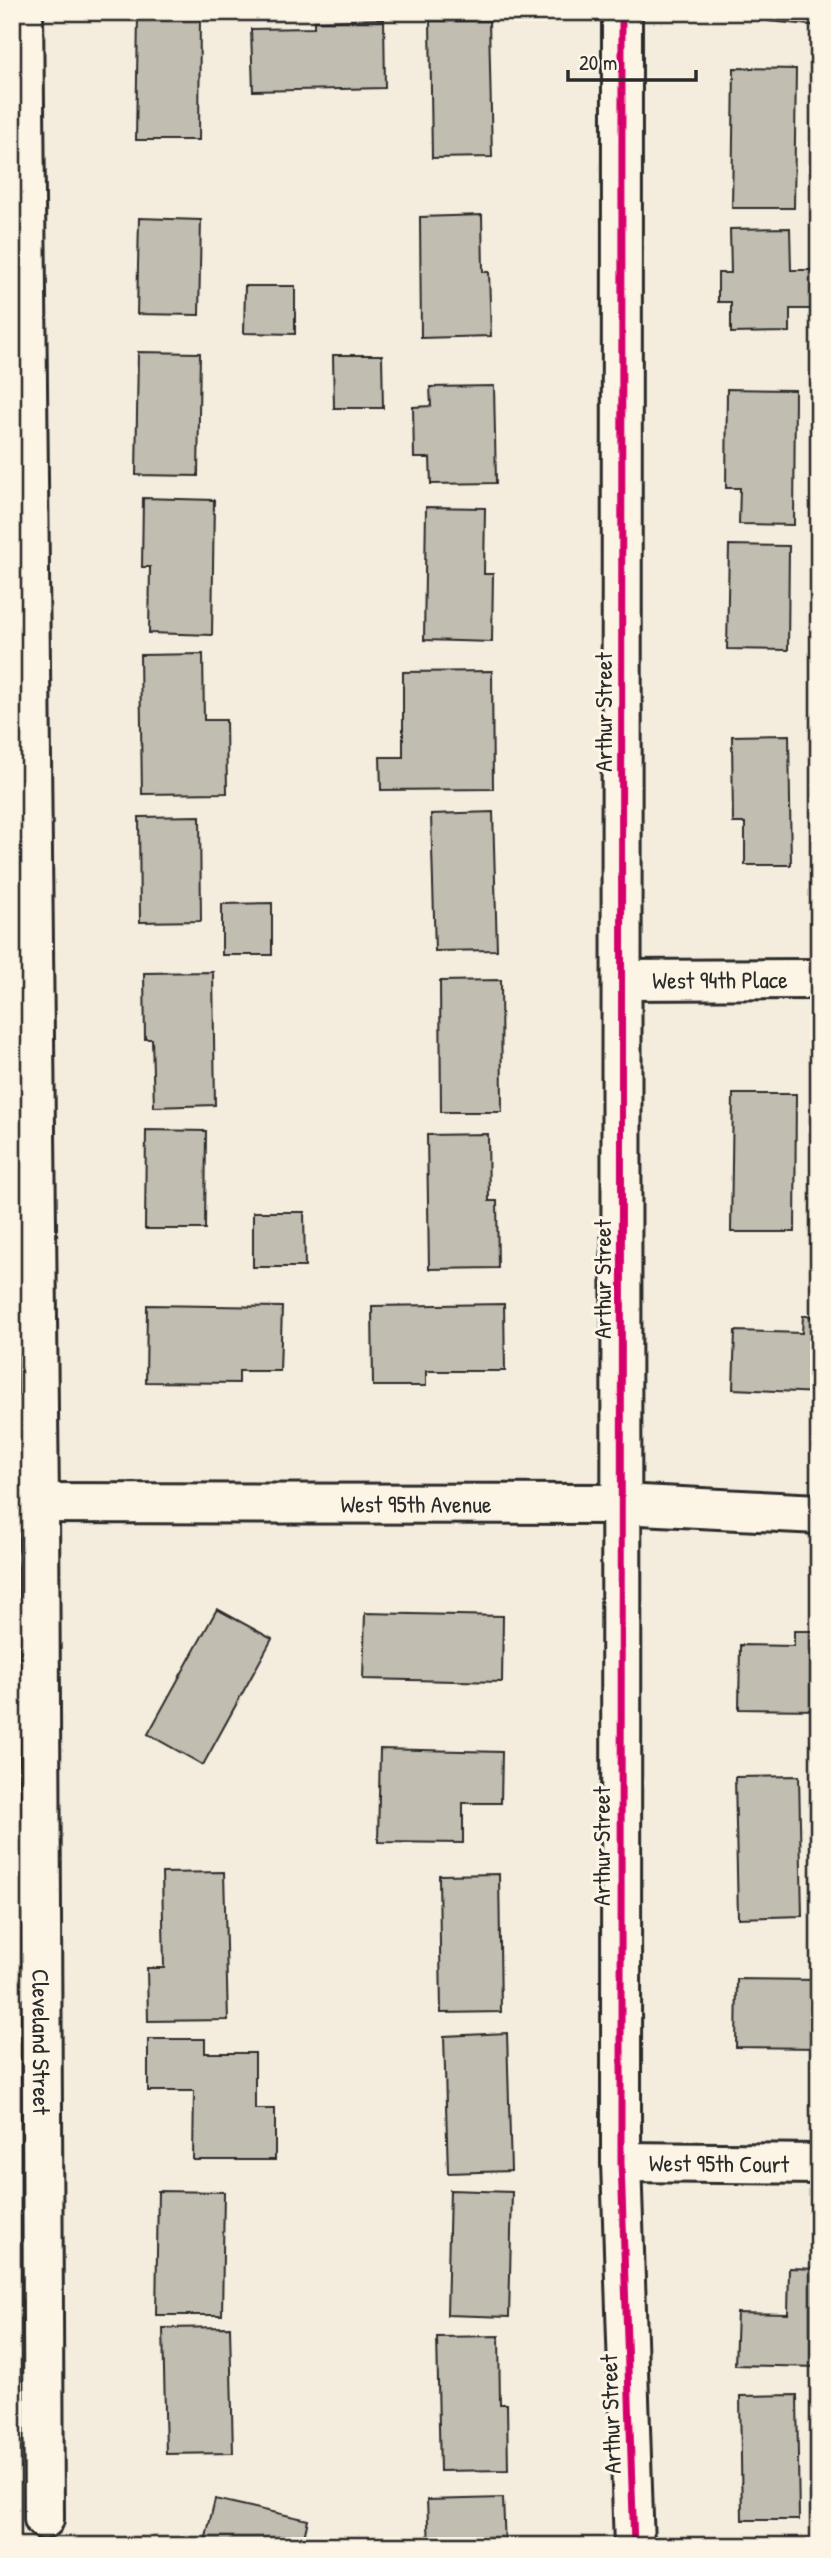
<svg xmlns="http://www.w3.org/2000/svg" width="831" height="2558" font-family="'Patrick Hand',sans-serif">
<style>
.building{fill:#c2bdb1;stroke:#2b2b2b;stroke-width:2}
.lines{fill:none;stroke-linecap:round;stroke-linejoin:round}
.minor-casing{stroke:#2b2b2b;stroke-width:44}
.minor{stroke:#fcf5e5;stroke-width:38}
.cycleway-casing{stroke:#fcf5e5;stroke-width:11}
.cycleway{stroke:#d6006c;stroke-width:7}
.labels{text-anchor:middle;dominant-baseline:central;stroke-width:6;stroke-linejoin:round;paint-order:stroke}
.street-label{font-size:24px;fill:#2b2b2b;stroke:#fcf5e5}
</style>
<rect width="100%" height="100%" fill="#f4edde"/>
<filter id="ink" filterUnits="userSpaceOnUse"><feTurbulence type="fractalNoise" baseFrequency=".0143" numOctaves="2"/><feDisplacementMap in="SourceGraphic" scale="14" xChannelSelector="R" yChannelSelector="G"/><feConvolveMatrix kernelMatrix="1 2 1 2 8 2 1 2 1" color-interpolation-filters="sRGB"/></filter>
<g filter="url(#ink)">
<!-- building -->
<path class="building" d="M770,12H819V26L769,21Z
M138,16H200L199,140H136Z
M384,19L385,88L253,91L251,29L314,28V21Z
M430,21H489L492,157L432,158Z
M734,68L796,69L794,208H732Z
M482,215L483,272H489L491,336L421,338L420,217Z
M139,218L201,220L199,315L137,314Z
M790,228L791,270H819V309H790V332L731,333V302H718V273H731L730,229Z
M245,286H295V334L244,333Z
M138,352L200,353L198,476L136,475Z
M333,355H382L383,408H334Z
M494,386L496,483L431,484L430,458H414L413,407L431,406L430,387Z
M727,389L795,390L794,525L739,524L740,488H726Z
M143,498L214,500L212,635L149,633L150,567H142Z
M426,507L485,508L484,574H493L492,642L424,640Z
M729,545L789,546L788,650L727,649Z
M203,654L204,720H226L227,793L142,794L140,655Z
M492,671L493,789L381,790L380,757H403V672Z
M789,735L791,865H745V823H733L732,736Z
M493,812L497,950L435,951L431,814Z
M200,816L201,921L140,922L139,817Z
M272,903V955H222V904Z
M213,972L215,1105L154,1107L152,1039H145L144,973Z
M501,980L502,1112H441L440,981Z
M733,1094H796L795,1232H731Z
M146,1130L206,1131L205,1229H145Z
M488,1134L489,1201H497L498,1268L429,1269L427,1135Z
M253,1212H304L305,1267H253Z
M504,1304L505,1371H426V1386H373L372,1306Z
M147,1305L282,1307L280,1371H239V1383L146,1382Z
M803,1316H819V1393L733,1389L735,1331L802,1333Z
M217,1609L272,1639L203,1765L148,1734Z
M365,1613L503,1616L502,1682L363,1679Z
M794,1631H819V1710L739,1709L740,1645L794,1646Z
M380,1749L502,1752L501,1803H463V1843L378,1842Z
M799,1776L802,1916L738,1918L735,1777Z
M224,1872L228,2020L148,2021L147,1968H164L162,1873Z
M499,1874L501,2012L441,2013L439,1875Z
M737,1979L819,1980V2048L736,2047Z
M507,2033L511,2171L448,2173L444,2036Z
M148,2039H205V2053H255V2109H275V2160H193L194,2091H148Z
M450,2190L512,2192L509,2317L447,2315Z
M158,2191L224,2192L222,2315H156Z
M789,2268L819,2269V2367L735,2365L737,2313L788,2314Z
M230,2327L233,2453L166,2454L163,2328Z
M499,2336L500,2404H507L508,2470L440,2471L437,2337Z
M797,2395L799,2520H742L740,2396Z
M503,2498L505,2546H429L427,2500Z
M215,2499L308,2520L302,2546H204Z"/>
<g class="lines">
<defs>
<g id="minor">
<path id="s1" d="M23,12L39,1504L44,2519"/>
<path d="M622,12L621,2162L634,2546"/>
<path id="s2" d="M622,980L819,979"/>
<path id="s3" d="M12,1503L621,1504L819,1514"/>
<path id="s4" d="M621,2162L819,2164"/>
</g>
</defs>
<!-- minor casing -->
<use href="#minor" class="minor-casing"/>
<!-- minor -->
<use href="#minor" class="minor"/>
<defs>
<path id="cycleway" d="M622,12L621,2162L634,2546"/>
</defs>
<!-- cycleway casing -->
<use href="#cycleway" class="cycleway-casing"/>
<!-- cycleway -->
<use href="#cycleway" class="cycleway"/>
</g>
</g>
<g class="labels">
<!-- street labels -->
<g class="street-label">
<text transform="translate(603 712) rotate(-90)">Arthur Street</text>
<text stroke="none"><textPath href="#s2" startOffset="98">West 94th Place</textPath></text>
<text transform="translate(602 1279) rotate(-90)">Arthur Street</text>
<text stroke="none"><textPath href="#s3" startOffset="404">West 95th Avenue</textPath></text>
<text transform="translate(601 1846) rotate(-90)">Arthur Street</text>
<text stroke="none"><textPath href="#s1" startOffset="2030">Cleveland Street</textPath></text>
<text stroke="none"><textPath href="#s4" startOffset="98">West 95th Court</textPath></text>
<text transform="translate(610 2414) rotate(-92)">Arthur Street</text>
</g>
</g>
<!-- margin -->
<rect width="831" height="2558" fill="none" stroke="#fcf5e5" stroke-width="42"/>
<rect x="21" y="21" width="789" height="2516" fill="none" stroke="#2b2b2b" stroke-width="2.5" filter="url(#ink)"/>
<!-- scale -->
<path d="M568 70v10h128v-10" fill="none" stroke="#2b2b2b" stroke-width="3.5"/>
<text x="579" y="70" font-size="21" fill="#2b2b2b" stroke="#fcf5e5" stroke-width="5" paint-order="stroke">20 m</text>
</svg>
